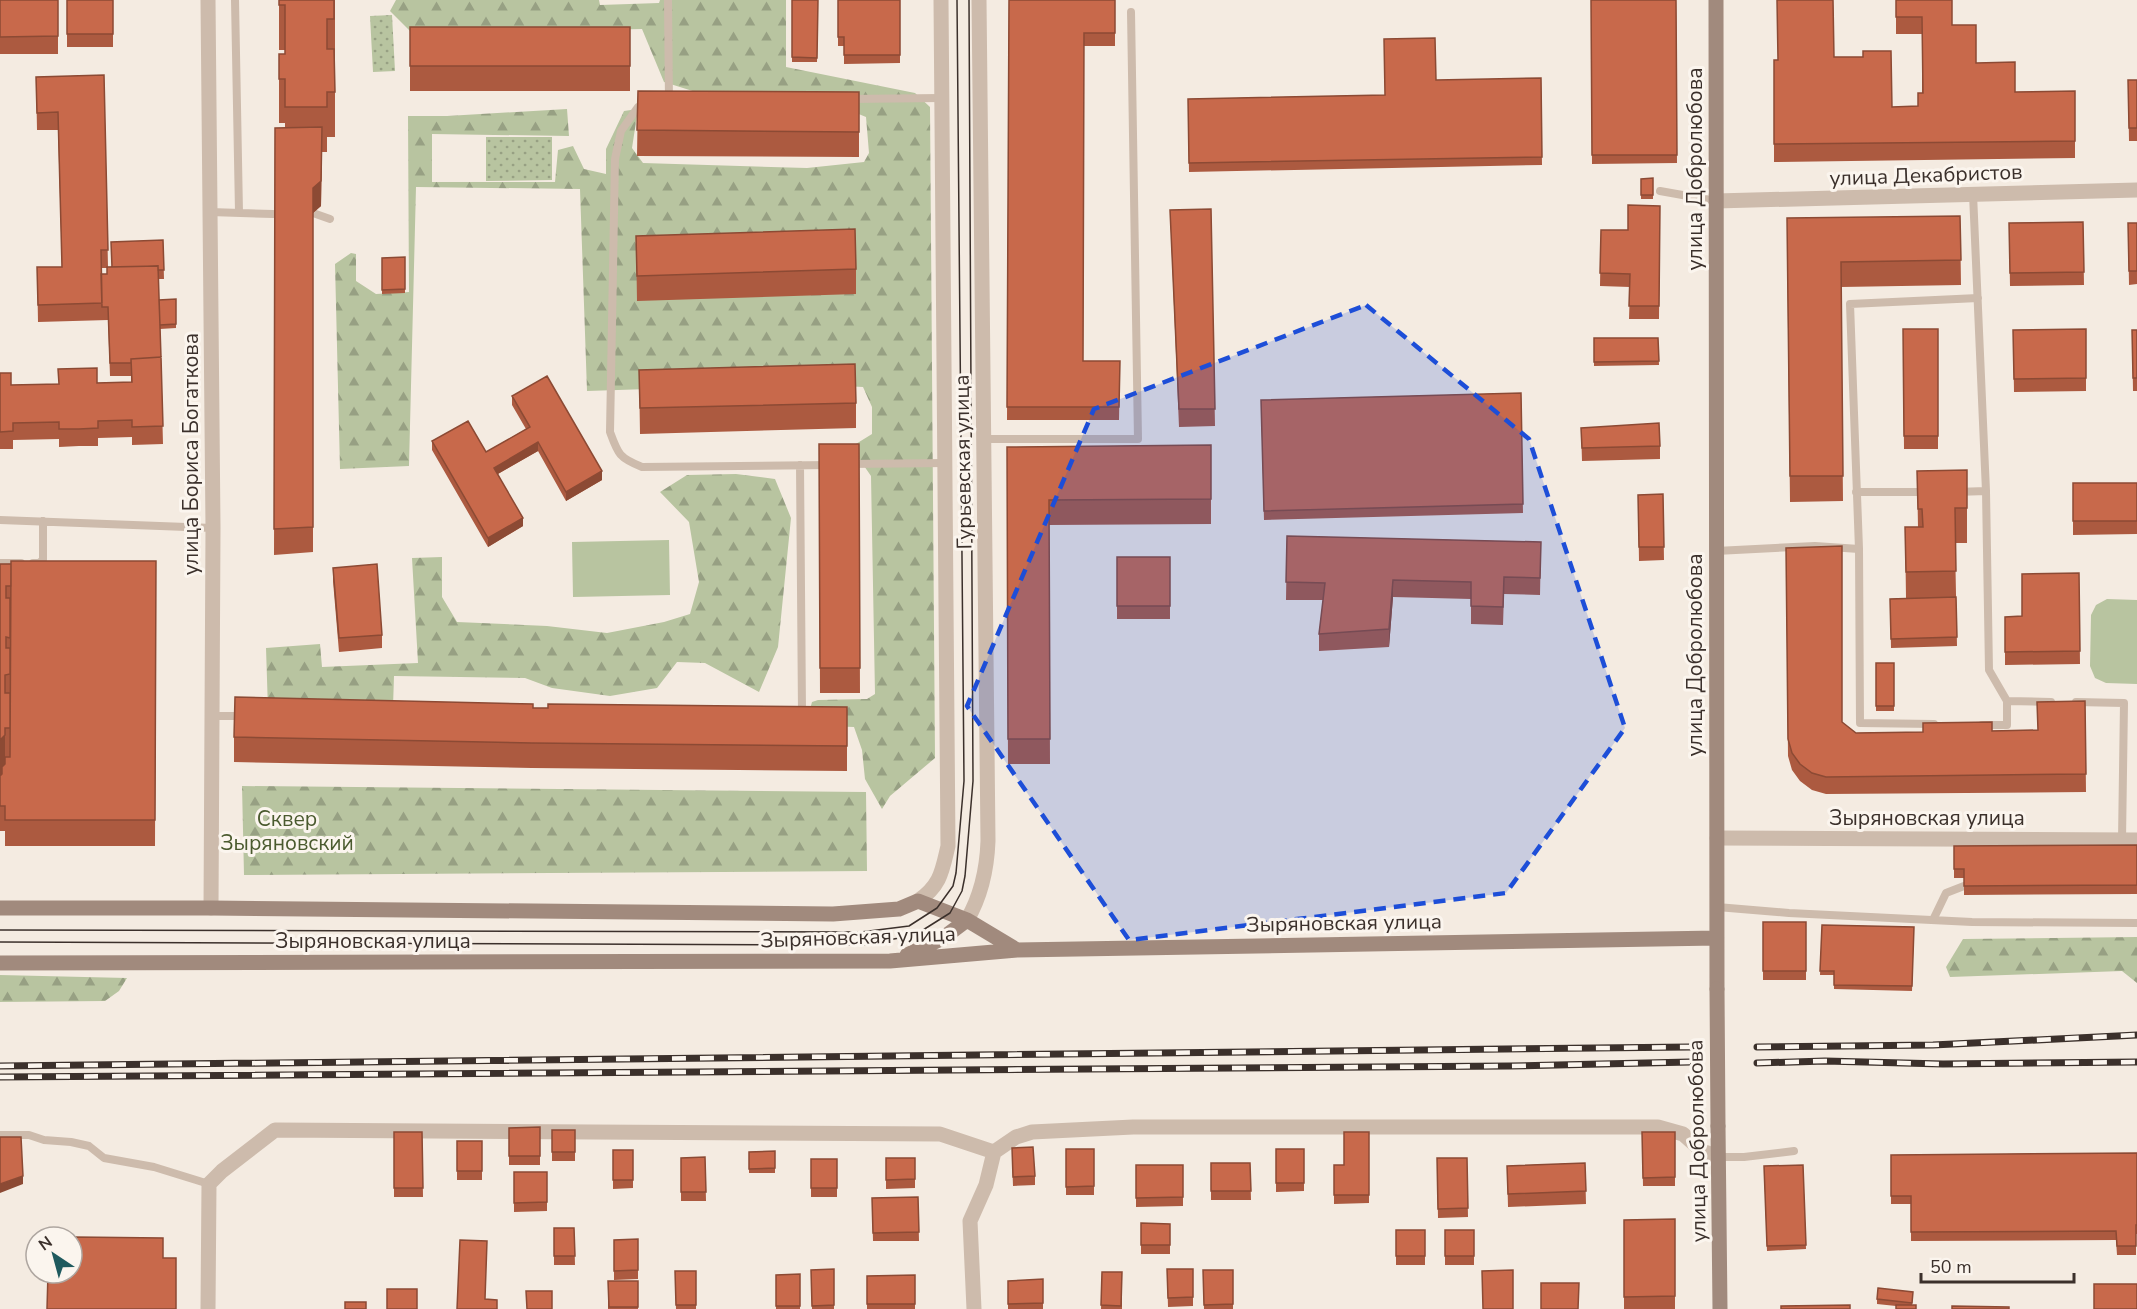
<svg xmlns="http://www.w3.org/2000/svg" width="2137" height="1309" font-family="'Nunito Sans',sans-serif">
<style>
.grass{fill:url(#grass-dots)}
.forest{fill:url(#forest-firs)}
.garden{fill:#b8c4a0}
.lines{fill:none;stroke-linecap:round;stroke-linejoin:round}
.service{stroke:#cdbbac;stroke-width:8}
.minor{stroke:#cdbbac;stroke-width:15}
.tertiary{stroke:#cdbbac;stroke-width:15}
.secondary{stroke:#a18a7d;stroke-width:15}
.tram{stroke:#3b302b;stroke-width:1.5}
.rail-casing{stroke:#3b302b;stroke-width:7}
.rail{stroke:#fbf5ee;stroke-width:4.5;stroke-dasharray:14;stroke-linecap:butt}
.secondary-bridge{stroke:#a18a7d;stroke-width:15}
.wall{fill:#ac5a40;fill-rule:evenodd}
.shaded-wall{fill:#8c4a34}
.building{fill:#c8694b;stroke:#8c4a34;stroke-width:1.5}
.marked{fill:#1d4ed8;fill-opacity:0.2;stroke:#1d4ed8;stroke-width:4.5;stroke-dasharray:12 8;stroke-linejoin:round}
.labels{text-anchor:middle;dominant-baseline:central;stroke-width:6;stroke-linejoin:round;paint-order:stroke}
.street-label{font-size:21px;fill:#3b302b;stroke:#fbf5ee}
.park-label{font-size:21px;fill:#4a5a2e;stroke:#fbf5ee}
</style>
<defs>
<pattern id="grass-dots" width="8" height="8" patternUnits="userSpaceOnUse" patternTransform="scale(1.5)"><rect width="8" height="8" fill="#b8c4a0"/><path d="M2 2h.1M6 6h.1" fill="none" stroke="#97a083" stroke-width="1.8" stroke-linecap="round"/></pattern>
<pattern id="forest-firs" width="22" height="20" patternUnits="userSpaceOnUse" patternTransform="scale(1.5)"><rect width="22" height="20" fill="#b8c4a0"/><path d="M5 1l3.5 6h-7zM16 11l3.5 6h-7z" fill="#97a083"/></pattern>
</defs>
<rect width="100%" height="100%" fill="#f4ebe1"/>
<!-- grass -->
<path class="grass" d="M392,15L395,71L373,72L370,16Z
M486,137H552V180L486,181Z"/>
<!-- forest -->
<path class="forest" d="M396,0H599L600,5L659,3L660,0H786V67L915,93L930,107L935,758L890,796L882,809L865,779L862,750L854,727L823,726L809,713L812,702L818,700L867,699L875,694L871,476L851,447L872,434V407L863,387L806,384L587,391L580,189L416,187L409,466L340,469L335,264L351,253L356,254V281L376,294L409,292L408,116H447L567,109L569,136L432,134V182H555L558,150L573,146L584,169L606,174V149L624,111L638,109L632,148L643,163L807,168L864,162L869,153L866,117L839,106L718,99L664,82L642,29L413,34L390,11Z
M736,474L775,479L791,518L778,647L759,692L705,663L677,662L657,688L610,696L552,688L525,678L394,676L393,707L268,710L266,648L320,644L322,667L418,663L412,558L442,557V597L457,622L547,626L607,633L664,622L690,614L699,582L689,522L660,492L687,475Z
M242,786L866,792L867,871L244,875Z
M2137,937V983L2122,971L1950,977L1946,967L1963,939Z
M0,975L127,978L119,991L105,1001L0,1002Z"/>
<!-- garden -->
<path class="garden" d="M669,540L670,595L573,597L572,542Z
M2107,599L2137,600V684L2106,683L2095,678L2090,666L2091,615L2096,605Z"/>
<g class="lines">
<!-- service -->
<path class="service" d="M235,0L239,212
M668,0L669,102
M848,99L941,98
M646,106L638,107L621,131L615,159L610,432C618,454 619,458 642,467L830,465
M1660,191L1716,201
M1973,194L1986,491
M210,212L273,214
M313,213L330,219
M984,439H1138L1131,12
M848,464L946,463
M800,465L802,712
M1856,492H1928
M1956,492L1986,491L1989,670L2007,701
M0,520L213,528
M1716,551L1815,546L1859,549
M0,563H21
M33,563H39L43,560V521
M2076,702L2124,703L2122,840
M213,716H244
M1934,724L1860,723L1859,549L1850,304L1978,298
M1982,725H2007V701L2051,702
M1717,907L1789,913L1972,922L2137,923
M1933,920L1946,893L1964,886
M0,1135H29L44,1140L71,1142L89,1146L104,1158L154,1167L209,1184
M1719,1157H1744L1794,1151"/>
<!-- minor -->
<path class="minor" d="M1716,201L2137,190
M1717,838L2137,840
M208,1309L209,1184L222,1171L275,1130L940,1134L994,1152L1016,1137L1032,1132L1133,1127H1658L1683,1134L1702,1151L1719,1157
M974,1309L970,1221L986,1185L994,1152"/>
<!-- tertiary -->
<path class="tertiary" d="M208,0L213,528L211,908
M918,901C941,885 942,871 948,846L941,0
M967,920C981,896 987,868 988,841L979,0"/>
<!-- secondary -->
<path class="secondary" d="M1716,0L1717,989
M0,908H211L833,914L899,909L918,901L967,920L1017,950
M907,955L943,938L967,920
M0,963L890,961L1017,950L1717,938
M1718,1126L1720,1309"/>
<!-- tram -->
<path class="tram" d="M0,930L861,932L909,926L937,908L953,886L956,873L964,781L957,0
M0,942L862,945L915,935L950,913L962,891L965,876L973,781L969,0"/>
<defs>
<path id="rail" d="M1757,1047L1933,1045L2137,1035
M1757,1063L1825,1061L1943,1064L2137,1062
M0,1066L1690,1047
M0,1077L1510,1066L1690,1062"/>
</defs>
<!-- rail casing -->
<use href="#rail" class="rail-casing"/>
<!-- rail -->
<use href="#rail" class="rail"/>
<!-- secondary-bridge -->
<path class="secondary-bridge" d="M1717,989L1718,1126"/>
</g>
<!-- wall -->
<path class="wall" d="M0,0H58V54H0Z
M67,0H113V47H67Z
M279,0H335V137H327V152H322L321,206L313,213V552L274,555L275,128H285V123H279V54H285V50H279Z
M792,0H818L817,62H792Z
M838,0H900V63L844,64V46H838Z
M1009,0H1115V46H1084L1083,361H1120L1119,420H1007Z
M1591,0H1676L1677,163L1592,164Z
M1896,0L1952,25L1976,63L2015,92L2075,91V158L1774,162V60L1834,57L1892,107L1918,106L1922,93V34H1896Z
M410,27H630V91H410Z
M104,75L108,267H111L163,240L164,279H159V300L176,324V328L160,329L163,444L132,445V437L98,438V446H79L59,447V439L13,440V449H0V373L11,385L131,382V376H110L108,320L38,322L37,267H62L58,130H37L36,77ZM101,268H107V274H101Z
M1541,78L1542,165L1189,172L1188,99L1385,95Z
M2128,80H2137V141H2129Z
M638,91L859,92V157L637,156Z
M1653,178V199H1641V179Z
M1660,206L1659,319H1629L1630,287L1600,286L1601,230H1628Z
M1211,209L1215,426L1179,427L1170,210Z
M1960,216L1961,285L1841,287L1843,501L1790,502L1787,243Z
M2083,222L2084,285L2010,286L2009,223Z
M2128,223H2137V284L2129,285Z
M636,236L856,269V294L637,301Z
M405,257V293L382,294V258Z
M1903,329H1938V449H1904Z
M2086,329V391L2014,392L2013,330Z
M2132,330H2137V391H2133Z
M1594,338H1658L1659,365L1594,366Z
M639,370L856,403V428L640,434Z
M1521,393L1523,513L1264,520L1261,400Z
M512,396L602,480L566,501L538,451L498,474L523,526L488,547L432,450V441L486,452L526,429L512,405Z
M1581,428L1660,446V459L1582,461Z
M819,444H859L860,693H820Z
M1211,445V524L1049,525L1050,764H1008L1007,447Z
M1917,471L1967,508V543H1955L1957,646L1891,648L1890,599L1906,598L1905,527H1918Z
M2073,483H2137V534L2073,535Z
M1663,494L1664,560L1639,561L1638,495Z
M1287,536L1541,542L1540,595L1504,594L1503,625L1471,624V599L1393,597L1389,647L1319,651V634L1323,600H1286Z
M1786,548L1842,722L1856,733L2038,730L2037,702L2085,701L2086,792L1826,794L1812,790L1800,781L1792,770L1788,756Z
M1117,557H1170V619H1117Z
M156,561L155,846H5V831H0V564Z
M333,568L382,635V648L339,652L333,581Z
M2079,573L2080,664L2005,665V617L2022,616Z
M1876,663H1894V711H1876Z
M847,707V771L532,768L234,762V737L533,708Z
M2137,845V894L1964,895V878H1954V846Z
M1763,922H1806V980H1763Z
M1822,925L1914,927L1912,991L1834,989V975H1820Z
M540,1127V1165H509V1128Z
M552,1130H575V1161H552Z
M394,1132H422L423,1197H394Z
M1369,1132V1203L1334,1204V1165H1344Z
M1642,1132H1675V1186H1643Z
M457,1141H482V1180H457Z
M1066,1149H1094V1195H1066Z
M1276,1149H1304V1191L1276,1192Z
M613,1150H633V1188L613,1189Z
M775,1151V1173H749V1152Z
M2137,1153V1234H2136V1255H2117L2116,1240L1911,1241V1204H1891V1155Z
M705,1157L706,1201H681V1158Z
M1012,1157L1035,1176V1185L1013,1186Z
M886,1158H915V1188L886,1189Z
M1437,1158H1467L1468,1217L1438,1218Z
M811,1159H837V1197H811Z
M1211,1163H1250L1251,1200H1211Z
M1585,1163L1586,1204L1508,1207L1507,1166Z
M1136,1165H1183V1206L1136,1207Z
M1803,1165L1806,1249L1767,1251L1764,1167Z
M514,1172H547V1211L514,1212Z
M918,1197L919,1241H873L872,1198Z
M1675,1219V1309H1624V1220Z
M1141,1223L1170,1224V1254H1141Z
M554,1228H574L575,1265H554Z
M1396,1230H1425V1265H1396Z
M1445,1230H1474V1265H1445Z
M638,1239V1279L614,1280V1240Z
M834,1269V1309H812L811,1270Z
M1167,1269H1193V1306L1168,1307Z
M1203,1270H1233V1309H1204Z
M675,1271H696V1309H676Z
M1102,1272H1122V1309H1101Z
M800,1274V1309H776V1275Z
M915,1275V1309H867V1276Z
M1043,1279V1309H1008V1281Z
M608,1281H638V1309H608Z
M1913,1296L1912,1305L1896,1306L1877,1304V1299Z"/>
<!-- shaded-wall -->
<path class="shaded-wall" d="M322,127L321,206L313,213V552V188Z
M538,442V451L494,476V468Z
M602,471V480L566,501V492Z
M523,518V526L488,547V538Z
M1393,580V597L1389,647V629Z
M5,735V789L0,801V740Z
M23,1176V1184L0,1193V1184Z"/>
<!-- building -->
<path class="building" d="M0,0H58V36L0,37Z
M67,0H113V34H67Z
M279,0H334V19H327V49H334L335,92H327V107H285V79H279V54H285V5H279Z
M792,0H818L817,58L792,57Z
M838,0H900V55H844V37H838Z
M1009,0H1115V33H1084L1083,361H1120L1119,407H1007Z
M1591,0H1676L1677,155H1592Z
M1777,0H1833L1834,57H1863V51H1891L1892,107L1918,106V93H1923L1922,17H1896V0H1952V25H1976V63L2015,62V92L2075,91V141L1774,144V60H1778Z
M410,27H630V66H410Z
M1435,38L1436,80L1541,78L1542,157L1189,163L1188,99L1385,95L1384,39Z
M104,75L108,250H101L102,303L38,305L37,267H62L58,112L37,113L36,77Z
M2128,80H2137V128H2129Z
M638,91L859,92V132L637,130Z
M322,127L321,181L313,188V527L274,529L275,128Z
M1653,178V195H1641V179Z
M1628,205L1660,206L1659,306H1629L1630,274L1600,273L1601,230H1628Z
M1211,209L1215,409H1179L1170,210Z
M1960,216L1961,260L1841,262L1843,476H1790L1787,218Z
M2083,222L2084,272L2010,273L2009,223Z
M2128,223H2137V271H2129Z
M855,229L856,269L637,276L636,236Z
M163,240L164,270H158V266L112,267L111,242Z
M405,257V289L382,290V258Z
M158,266L161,357L131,359V363H110L108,307H102L101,274H107V267Z
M176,299V324L160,325L159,300Z
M1903,329H1938V436H1904Z
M2086,329V378L2014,379L2013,330Z
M2132,330H2137V378H2133Z
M1594,338H1658L1659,361L1594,362Z
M161,357L163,426L132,427V420L98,421V428L79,429H59V422L13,423V431L0,432V373H11V385L59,384L58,369L97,368V383L132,382L131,359Z
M855,364L856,403L640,408L639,370Z
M547,376L602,471L566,492L538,442L494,468L523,518L488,538L432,441L468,421L486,452L530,427L512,396Z
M1521,393L1523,504L1264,511L1261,400Z
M1659,423L1660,446L1582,448L1581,428Z
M819,444H859L860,668H820Z
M1211,445V499L1049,500L1050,739H1008L1007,447Z
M1967,470V508H1955L1956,571L1906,572L1905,527H1923L1922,509H1918L1917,471Z
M2073,483H2137V521H2073Z
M1663,494L1664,547H1639L1638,495Z
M1287,536L1541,542L1540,578L1504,577L1503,607L1471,606V582L1393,580L1389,629L1319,634L1325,583L1286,582Z
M1842,546V722L1856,733L1923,732V723L1992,722V731L2038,730L2037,702L2085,701L2086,774L1826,777L1812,773L1800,764L1792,753L1788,739L1786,548Z
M1117,557H1170V606H1117Z
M11,561H156L155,820H5V806H0V776L2,774V767L5,764V757H10Z
M0,564H11V586H6V598H10V638L6,637V648H10V674L5,675V693H10V728H5V735L0,740Z
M377,564L382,635L339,638L333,568Z
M2079,573L2080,651L2005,652V617L2022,616V574Z
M1956,597L1957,637L1891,639L1890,599Z
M1876,663H1894V706H1876Z
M235,697L533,704V708H548V704L847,707V746L532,743L234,737Z
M2137,845V885L1964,886V869H1954V846Z
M1763,922H1806V971H1763Z
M1822,925L1914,927L1912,986L1834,985V971H1820Z
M540,1127V1156H509V1128Z
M552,1130H575V1152H552Z
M394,1132H422L423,1188H394Z
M1344,1132H1369V1195H1334V1165H1344Z
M1642,1132H1675V1177L1643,1178Z
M0,1137H21L23,1176L0,1184Z
M457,1141H482V1171H457Z
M1033,1147L1035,1176L1013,1177L1012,1148Z
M1066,1149H1094V1186L1066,1187Z
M1276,1149H1304V1183H1276Z
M613,1150H633V1180H613Z
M775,1151V1168L749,1169V1152Z
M2137,1153V1225H2136V1246H2117L2116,1231L1911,1232V1196H1891V1155Z
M705,1157L706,1192H681V1158Z
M886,1158H915V1179L886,1180Z
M1437,1158H1467L1468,1208L1438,1209Z
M811,1159H837V1188H811Z
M1211,1163H1250L1251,1191H1211Z
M1585,1163L1586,1191L1508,1194L1507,1166Z
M1136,1165H1183V1197L1136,1198Z
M1803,1165L1806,1245L1767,1246L1764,1166Z
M514,1172H547V1202L514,1203Z
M918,1197L919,1232L873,1233L872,1198Z
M1675,1219V1296L1624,1297V1220Z
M1141,1223L1170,1224V1245H1141Z
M554,1228H574L575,1256H554Z
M1396,1230H1425V1256H1396Z
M1445,1230H1474V1256H1445Z
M74,1237L163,1238V1258H176V1309H47L48,1273H72V1238Z
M638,1239V1270L614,1271V1240Z
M460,1240L487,1241L485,1299L497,1300V1309H457Z
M834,1269V1305L812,1306L811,1270Z
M1167,1269H1193V1297L1168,1298Z
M1203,1270H1233V1304L1204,1305Z
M1513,1270V1309H1483L1482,1271Z
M675,1271H696V1305H676Z
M1102,1272H1122L1121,1306L1101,1305Z
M800,1274V1306H776V1275Z
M915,1275V1304H867V1276Z
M1043,1279V1303L1008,1304V1281Z
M608,1281H638V1307H609Z
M1541,1283H1579L1578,1309H1541Z
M2094,1284H2137V1309H2094Z
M1878,1288L1913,1292L1912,1303L1877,1299Z
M387,1289H417V1309H387Z
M526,1291H552V1309H527Z
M345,1302H366V1309H345Z
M1850,1305V1309H1781V1306Z
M1896,1305H1916V1309H1896Z
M1952,1306L2009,1307V1309H1952Z"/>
<!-- marked area -->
<path class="marked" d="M1366,305L1529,439L1625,728L1506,893L1129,940L967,706L1094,409Z"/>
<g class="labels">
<!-- street labels -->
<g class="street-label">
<text transform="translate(1695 169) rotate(-90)">улица Добролюбова</text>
<text transform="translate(1926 175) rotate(-2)">улица Декабристов</text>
<text transform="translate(191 454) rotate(-90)">улица Бориса Богаткова</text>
<text transform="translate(963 462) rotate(-91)">Гурьевская улица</text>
<text transform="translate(1695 655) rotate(-90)">улица Добролюбова</text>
<text x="1927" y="818">Зыряновская улица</text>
<text transform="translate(1344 923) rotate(-1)">Зыряновская улица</text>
<text transform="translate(858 937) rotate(-2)">Зыряновская улица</text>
<text x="373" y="941">Зыряновская улица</text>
<text transform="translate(1697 1141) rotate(-91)">улица Добролюбова</text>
</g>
<!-- park labels -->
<g class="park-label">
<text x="287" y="819">Cквер<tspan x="287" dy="24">Зыряновский</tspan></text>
</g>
</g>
<!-- north arrow -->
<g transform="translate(54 1255) rotate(324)"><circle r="28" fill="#fbf5ee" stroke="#aea6a0" stroke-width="1.5"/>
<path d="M0-4.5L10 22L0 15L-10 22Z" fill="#1f5a5e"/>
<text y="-9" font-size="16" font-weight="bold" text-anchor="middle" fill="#3b302b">N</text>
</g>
<!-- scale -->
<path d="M1921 1273v9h153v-9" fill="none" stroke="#3b302b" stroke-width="3"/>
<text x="1930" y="1273" font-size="18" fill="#3b302b" stroke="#fbf5ee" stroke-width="4.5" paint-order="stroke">50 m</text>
</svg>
